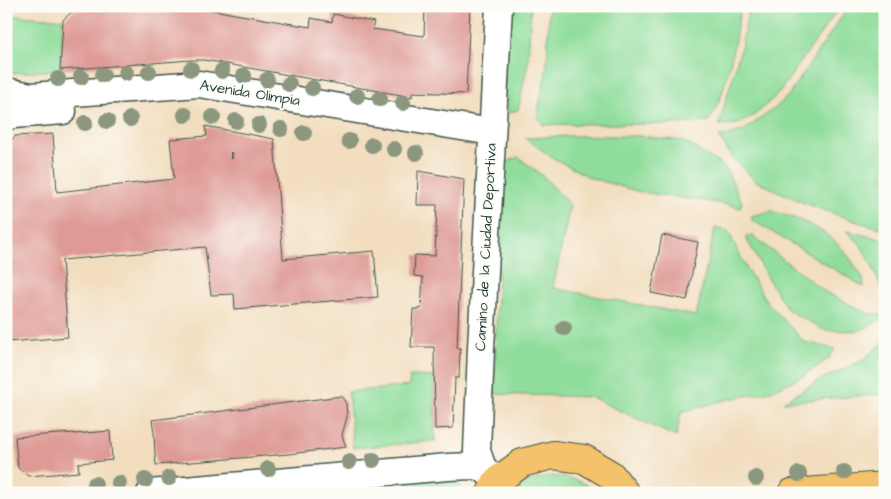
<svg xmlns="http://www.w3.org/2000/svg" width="891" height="499" font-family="'Architects Daughter',sans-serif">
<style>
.green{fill:#90dd9b;stroke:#588d68}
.building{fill:#de9a94}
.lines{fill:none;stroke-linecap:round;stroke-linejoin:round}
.minor-casing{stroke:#3f5549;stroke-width:29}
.major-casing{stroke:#3f5549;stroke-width:30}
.minor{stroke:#fff;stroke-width:26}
.major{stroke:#f3c26a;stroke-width:28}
.tree{fill:#8b977e}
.labels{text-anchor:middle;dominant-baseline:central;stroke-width:4.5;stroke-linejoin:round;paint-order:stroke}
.number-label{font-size:12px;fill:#4f544c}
.street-label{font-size:15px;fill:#1f3d34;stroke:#fdfcf7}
</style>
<rect width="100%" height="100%" fill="#fdfcf7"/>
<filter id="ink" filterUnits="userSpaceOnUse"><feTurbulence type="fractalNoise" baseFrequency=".02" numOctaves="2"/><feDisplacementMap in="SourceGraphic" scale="10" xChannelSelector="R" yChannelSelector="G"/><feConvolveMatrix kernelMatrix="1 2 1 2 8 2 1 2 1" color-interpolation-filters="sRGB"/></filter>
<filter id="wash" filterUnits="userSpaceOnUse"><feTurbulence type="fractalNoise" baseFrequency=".0096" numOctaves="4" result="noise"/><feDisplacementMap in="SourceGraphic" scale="20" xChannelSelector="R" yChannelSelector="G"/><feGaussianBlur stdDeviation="1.12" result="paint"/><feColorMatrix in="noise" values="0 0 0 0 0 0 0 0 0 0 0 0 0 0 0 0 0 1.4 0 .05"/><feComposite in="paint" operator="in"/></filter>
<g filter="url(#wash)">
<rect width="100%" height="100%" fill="#f2debf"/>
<!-- green -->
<path class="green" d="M507,6H531L528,62L518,110L509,113L504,94Z
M549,6H741C734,41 728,94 708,122C653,127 598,122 543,125L537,117L547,66Z
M749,6H840L778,94L756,114L738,124L719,125L742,44Z
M849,6H885V229L861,223L804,203L756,181L733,159L719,137L743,131L774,109L788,96Z
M6,15L63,19L60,70L13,73L6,72Z
M569,136H641L683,141L725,167L742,202L740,208L726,204L640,192L591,178L555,159L525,138Z
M518,157L544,177L570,205L553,288L696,316L715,228L728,231L748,271L767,302L804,342L835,349L828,359L801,377L771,391L729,399L681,412L676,437L591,397L494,394L501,165Z
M772,211C806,221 833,232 853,263C859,272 864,276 864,287L752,220L751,216Z
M846,231L885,240V296L870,261L860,244Z
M745,236H753L825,292L867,313L884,315L883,319L859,331L824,330L788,310L771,284Z
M885,341V394L783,402L818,381L861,361Z
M410,376L434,377L435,441L353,448L348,392L409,386Z
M553,476C570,478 584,480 597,493H514C524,481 539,478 553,476Z
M463,478L457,493H207Z"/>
<g id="blocks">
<!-- building -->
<path class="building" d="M101,6H168L169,10L201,8L310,27L311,18L332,22L333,14L374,22L372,29L424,36L425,6H470L466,94L412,92V97L204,60H191L60,70L63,20L75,9Z
M205,126L274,139L283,259L374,251L378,297L235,309L234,294L211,295L205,247L62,260L68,337L8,342L6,315V146L15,136L53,134L57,192L174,179L170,139L207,136Z
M418,171L464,179L457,348H460L459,378H455L453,428L435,429L434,347H411L413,309H421L423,277L414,276L415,255L435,256L437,205H417Z
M662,235L698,242L687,300L651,293Z
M342,396L346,404L347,417L342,435L346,447L289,454L156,465L155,454L154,432L152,420Z
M110,431L112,460L78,463L79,472L28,476L18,468L15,437L74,433V434Z"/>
</g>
</g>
<g filter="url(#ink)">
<use href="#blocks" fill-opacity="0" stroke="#3f5549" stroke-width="1"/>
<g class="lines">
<defs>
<path id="minor" d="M6,91L31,96L199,84L492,132
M6,117L14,115L63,111
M497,481L483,468L477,451L481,348L499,6
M150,493L448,467L472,466L483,468"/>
<path id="major" d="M491,493L497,481L522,463L553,455L584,459L611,475L625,493
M792,493L885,486"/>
</defs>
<!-- minor casing -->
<use href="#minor" class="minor-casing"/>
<!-- major casing -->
<use href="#major" class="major-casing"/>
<!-- minor -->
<use href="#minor" class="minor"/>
<!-- major -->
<use href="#major" class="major"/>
</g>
<!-- trees -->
<g class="tree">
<circle cx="191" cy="69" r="8"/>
<circle cx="222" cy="71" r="8"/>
<circle cx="149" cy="72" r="8"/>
<circle cx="126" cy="73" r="8"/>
<circle cx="103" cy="75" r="8"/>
<circle cx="244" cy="76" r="8"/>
<circle cx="81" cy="77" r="8"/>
<circle cx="58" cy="79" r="8"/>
<circle cx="267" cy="80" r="8"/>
<circle cx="289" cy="84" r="8"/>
<circle cx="312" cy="88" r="8"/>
<circle cx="357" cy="96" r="8"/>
<circle cx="380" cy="99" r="8"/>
<circle cx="403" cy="103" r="8"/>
<circle cx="185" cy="115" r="8"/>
<circle cx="213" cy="117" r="8"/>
<circle cx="130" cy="119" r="8"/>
<circle cx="107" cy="121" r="8"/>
<circle cx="236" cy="121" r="8"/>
<circle cx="85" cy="123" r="8"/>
<circle cx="259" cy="125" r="8"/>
<circle cx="281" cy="129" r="8"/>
<circle cx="304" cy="133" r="8"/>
<circle cx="349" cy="141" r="8"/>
<circle cx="372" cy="145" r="8"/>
<circle cx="394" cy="149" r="8"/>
<circle cx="416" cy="153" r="8"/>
<circle cx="564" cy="328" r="8"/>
<circle cx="373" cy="460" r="8"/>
<circle cx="349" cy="462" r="8"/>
<circle cx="268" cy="469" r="8"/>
<circle cx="844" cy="472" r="8"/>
<circle cx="799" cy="474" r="8"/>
<circle cx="169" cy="478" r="8"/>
<circle cx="756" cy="478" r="8"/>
<circle cx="145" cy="480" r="8"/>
<circle cx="119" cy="483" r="8"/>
<circle cx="95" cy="484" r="8"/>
</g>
</g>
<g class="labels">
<!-- number labels -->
<g class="number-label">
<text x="233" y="155">11</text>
</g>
<!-- street labels -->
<g class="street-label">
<text transform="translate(250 93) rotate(9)">Avenida Olimpia</text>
<text transform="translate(486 247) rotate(-87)">Camino de la Ciudad Deportiva</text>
</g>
</g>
<!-- margin -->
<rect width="891" height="499" fill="none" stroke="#fdfcf7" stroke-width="25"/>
</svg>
